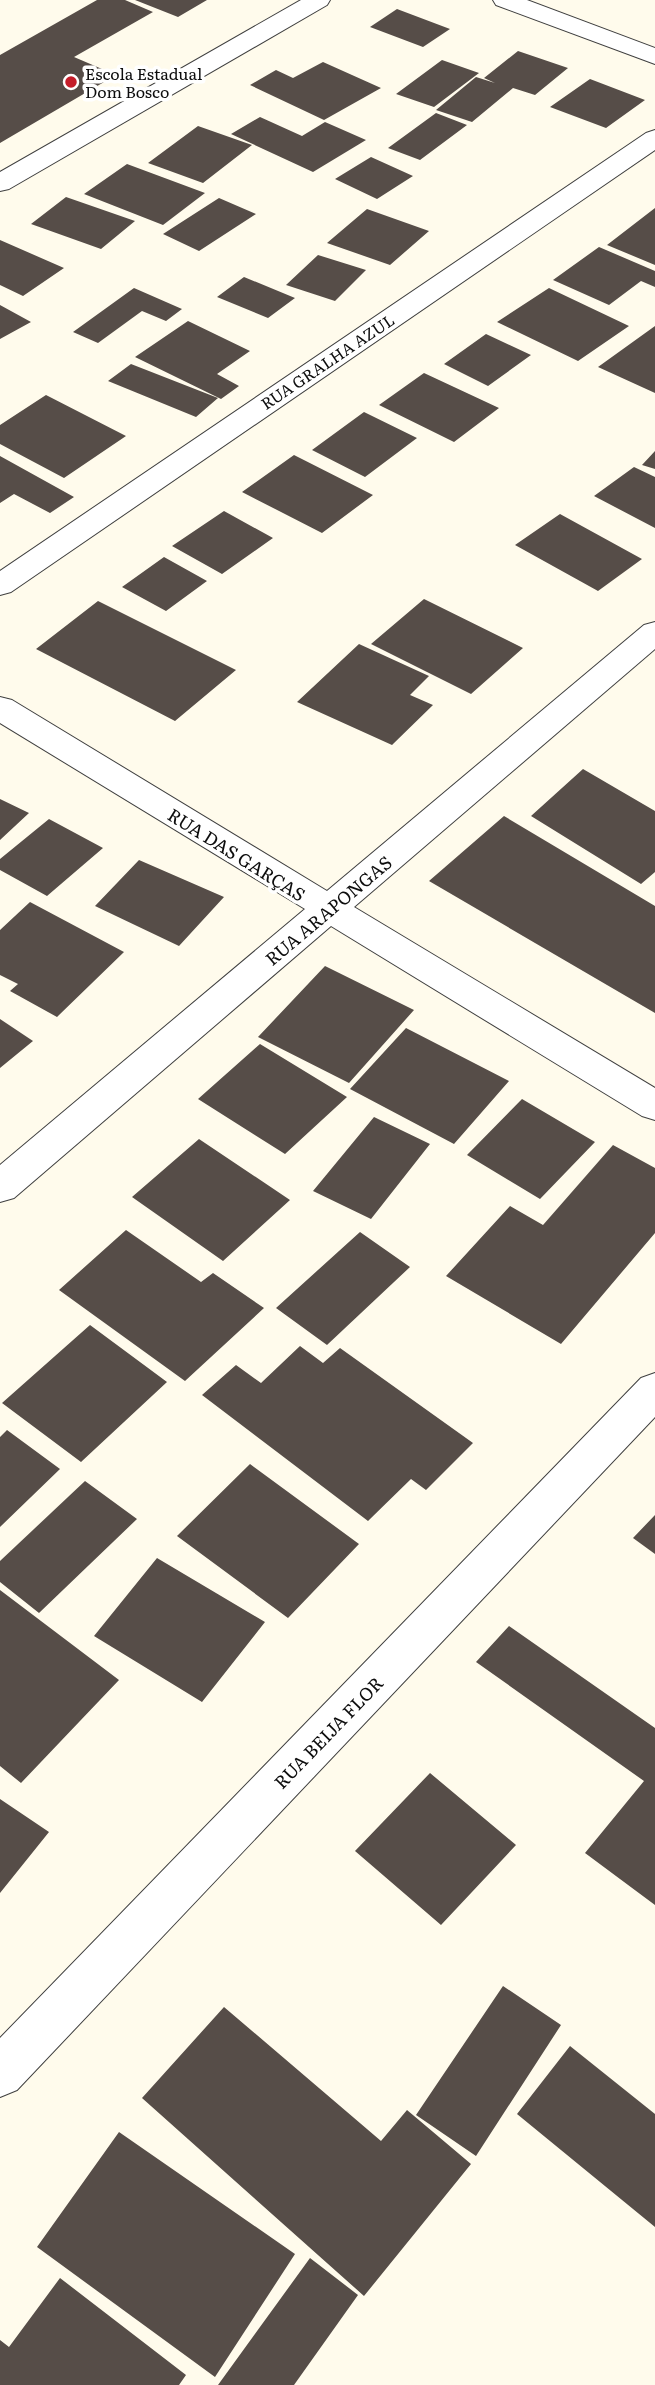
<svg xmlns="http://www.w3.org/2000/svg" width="655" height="2385" font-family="Literata,serif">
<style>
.building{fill:#564d48}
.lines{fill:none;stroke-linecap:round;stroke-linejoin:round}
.street-casing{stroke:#404040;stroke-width:2}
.street{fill:#fff;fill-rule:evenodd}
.poi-dot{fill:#c41d2a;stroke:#fff;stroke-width:2.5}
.labels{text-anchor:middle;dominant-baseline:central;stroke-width:7;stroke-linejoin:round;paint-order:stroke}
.far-poi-label{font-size:16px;fill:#0d0d0d;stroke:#fff;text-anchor:start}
.far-street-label{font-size:16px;fill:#0d0d0d;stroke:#fff}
.street-label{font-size:18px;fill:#0d0d0d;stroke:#fff}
</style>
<rect width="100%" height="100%" fill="#fffbec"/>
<!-- building -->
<path class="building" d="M97,0H125L153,12L74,57L116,75L0,143V55Z
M135,0H207L178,17Z
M397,9L450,29L423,47L370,27Z
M518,51L568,68L535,95L513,88L472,122L436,110L476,77L495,83L484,78Z
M442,60L479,73L434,107L396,94Z
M323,62L381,88L324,120L250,85L276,70L293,78Z
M590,79L645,100L606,128L550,107Z
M436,113L467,125L420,160L388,148Z
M260,117L302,136L325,122L366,140L313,172L231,134Z
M198,126L252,145L203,183L148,163Z
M371,157L413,176L377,199L335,179Z
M127,164L205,193L163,225L84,194Z
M66,197L135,221L101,249L31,224Z
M219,198L256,214L199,251L163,234Z
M655,208V265L607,245Z
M367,209L429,231L390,265L327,243Z
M0,240L64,268L23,296L0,285Z
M599,247L655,271V287L641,281L609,305L553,280Z
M318,255L366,270L335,301L286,285Z
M244,277L295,298L268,318L217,297Z
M134,288L182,309L166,321L142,311L98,343L73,332Z
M549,288L629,326L578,361L497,322Z
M0,305L31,322L0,339Z
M188,321L250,351L217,374L239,386L221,399L135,357Z
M655,326V393L598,367Z
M486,334L531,355L488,386L444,364Z
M131,364L218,398L196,417L108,381Z
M424,373L499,408L454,442L379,405Z
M46,395L126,436L64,478L0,444V425Z
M364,412L417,438L365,477L312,450Z
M655,451V469L642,465Z
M294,455L373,495L322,533L242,492Z
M0,456L74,497L50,513L14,494L0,503Z
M634,467L655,477V528L594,496Z
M224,511L273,538L222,574L172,546Z
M560,514L642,559L598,591L515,545Z
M164,557L207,581L166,611L122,587Z
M424,599L523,648L471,694L371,644Z
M98,601L236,670L175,721L36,649Z
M359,644L429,676L410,695L433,705L392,745L297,702Z
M583,769L655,811V872L641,884L531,816Z
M0,799L29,813L0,840Z
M504,816L655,906V1013L429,881Z
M49,819L103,848L47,896L0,870V859Z
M139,860L224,897L179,946L95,906Z
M30,902L124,952L57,1017L10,991L18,984L0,975V930Z
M325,966L414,1010L349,1083L258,1037Z
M0,1019L33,1041L0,1068Z
M406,1028L509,1081L454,1144L350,1089Z
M260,1044L347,1097L285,1154L198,1099Z
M522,1099L595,1142L540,1199L467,1155Z
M374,1117L430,1144L371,1219L313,1191Z
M199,1139L290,1200L223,1261L132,1197Z
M613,1145L655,1168V1233L561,1344L446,1276L510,1206L543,1225Z
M126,1230L201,1282L213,1273L264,1308L185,1381L59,1290Z
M360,1232L410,1267L327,1345L276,1308Z
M90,1325L167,1382L81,1462L2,1403Z
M300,1346L323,1363L340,1348L473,1443L426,1490L411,1479L368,1521L202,1395L236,1365L261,1383Z
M7,1430L60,1469L0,1527V1437Z
M250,1464L359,1544L288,1618L177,1536Z
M85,1481L137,1519L39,1613L0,1582V1561Z
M655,1515V1554L633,1538Z
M157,1558L265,1622L202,1702L94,1636Z
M0,1590L119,1680L21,1783L0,1766Z
M509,1626L655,1728V1905L585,1853L644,1781L476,1662Z
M430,1773L516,1845L441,1925L355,1851Z
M0,1799L49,1832L0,1893Z
M503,1986L561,2025L476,2156L416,2115Z
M224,2007L381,2141L407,2110L471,2164L364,2296L142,2098Z
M570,2046L655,2114V2227L517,2114Z
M119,2132L295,2254L215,2377L37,2247Z
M310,2258L358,2295L294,2385H218Z
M60,2278L186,2375L179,2385H0V2340L9,2347Z"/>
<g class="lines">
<defs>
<path id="street" d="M301,0H330L327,5L9,189L0,191V172Z
M493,0H527L655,48V64L496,5Z
M655,130V150L11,592L0,595V571L646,133Z
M655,622V649L354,907L655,1088V1120L642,1116L331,926L14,1198L0,1202V1165L305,909L0,723V697L12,700L327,891L644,625Z
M655,1373V1417L17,2090L0,2097V2038L641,1378Z"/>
</defs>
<!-- street casing -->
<use href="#street" class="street-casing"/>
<!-- street -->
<use href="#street" class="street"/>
</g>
<!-- markers -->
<circle class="poi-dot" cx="71" cy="82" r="7"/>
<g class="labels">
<!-- far-poi labels -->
<g class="far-poi-label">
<text x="85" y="73">Escola Estadual<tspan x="85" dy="18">Dom Bosco</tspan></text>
</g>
<!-- far-street labels -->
<g class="far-street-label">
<text transform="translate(327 361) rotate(-34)">RUA GRALHA AZUL</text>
</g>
<!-- street labels -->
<g class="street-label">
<text transform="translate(237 854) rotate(32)">RUA DAS GARÇAS</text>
<text transform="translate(328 910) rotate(-40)">RUA ARAPONGAS</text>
<text transform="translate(328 1732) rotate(-46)">RUA BEIJA FLOR</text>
</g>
</g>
</svg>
